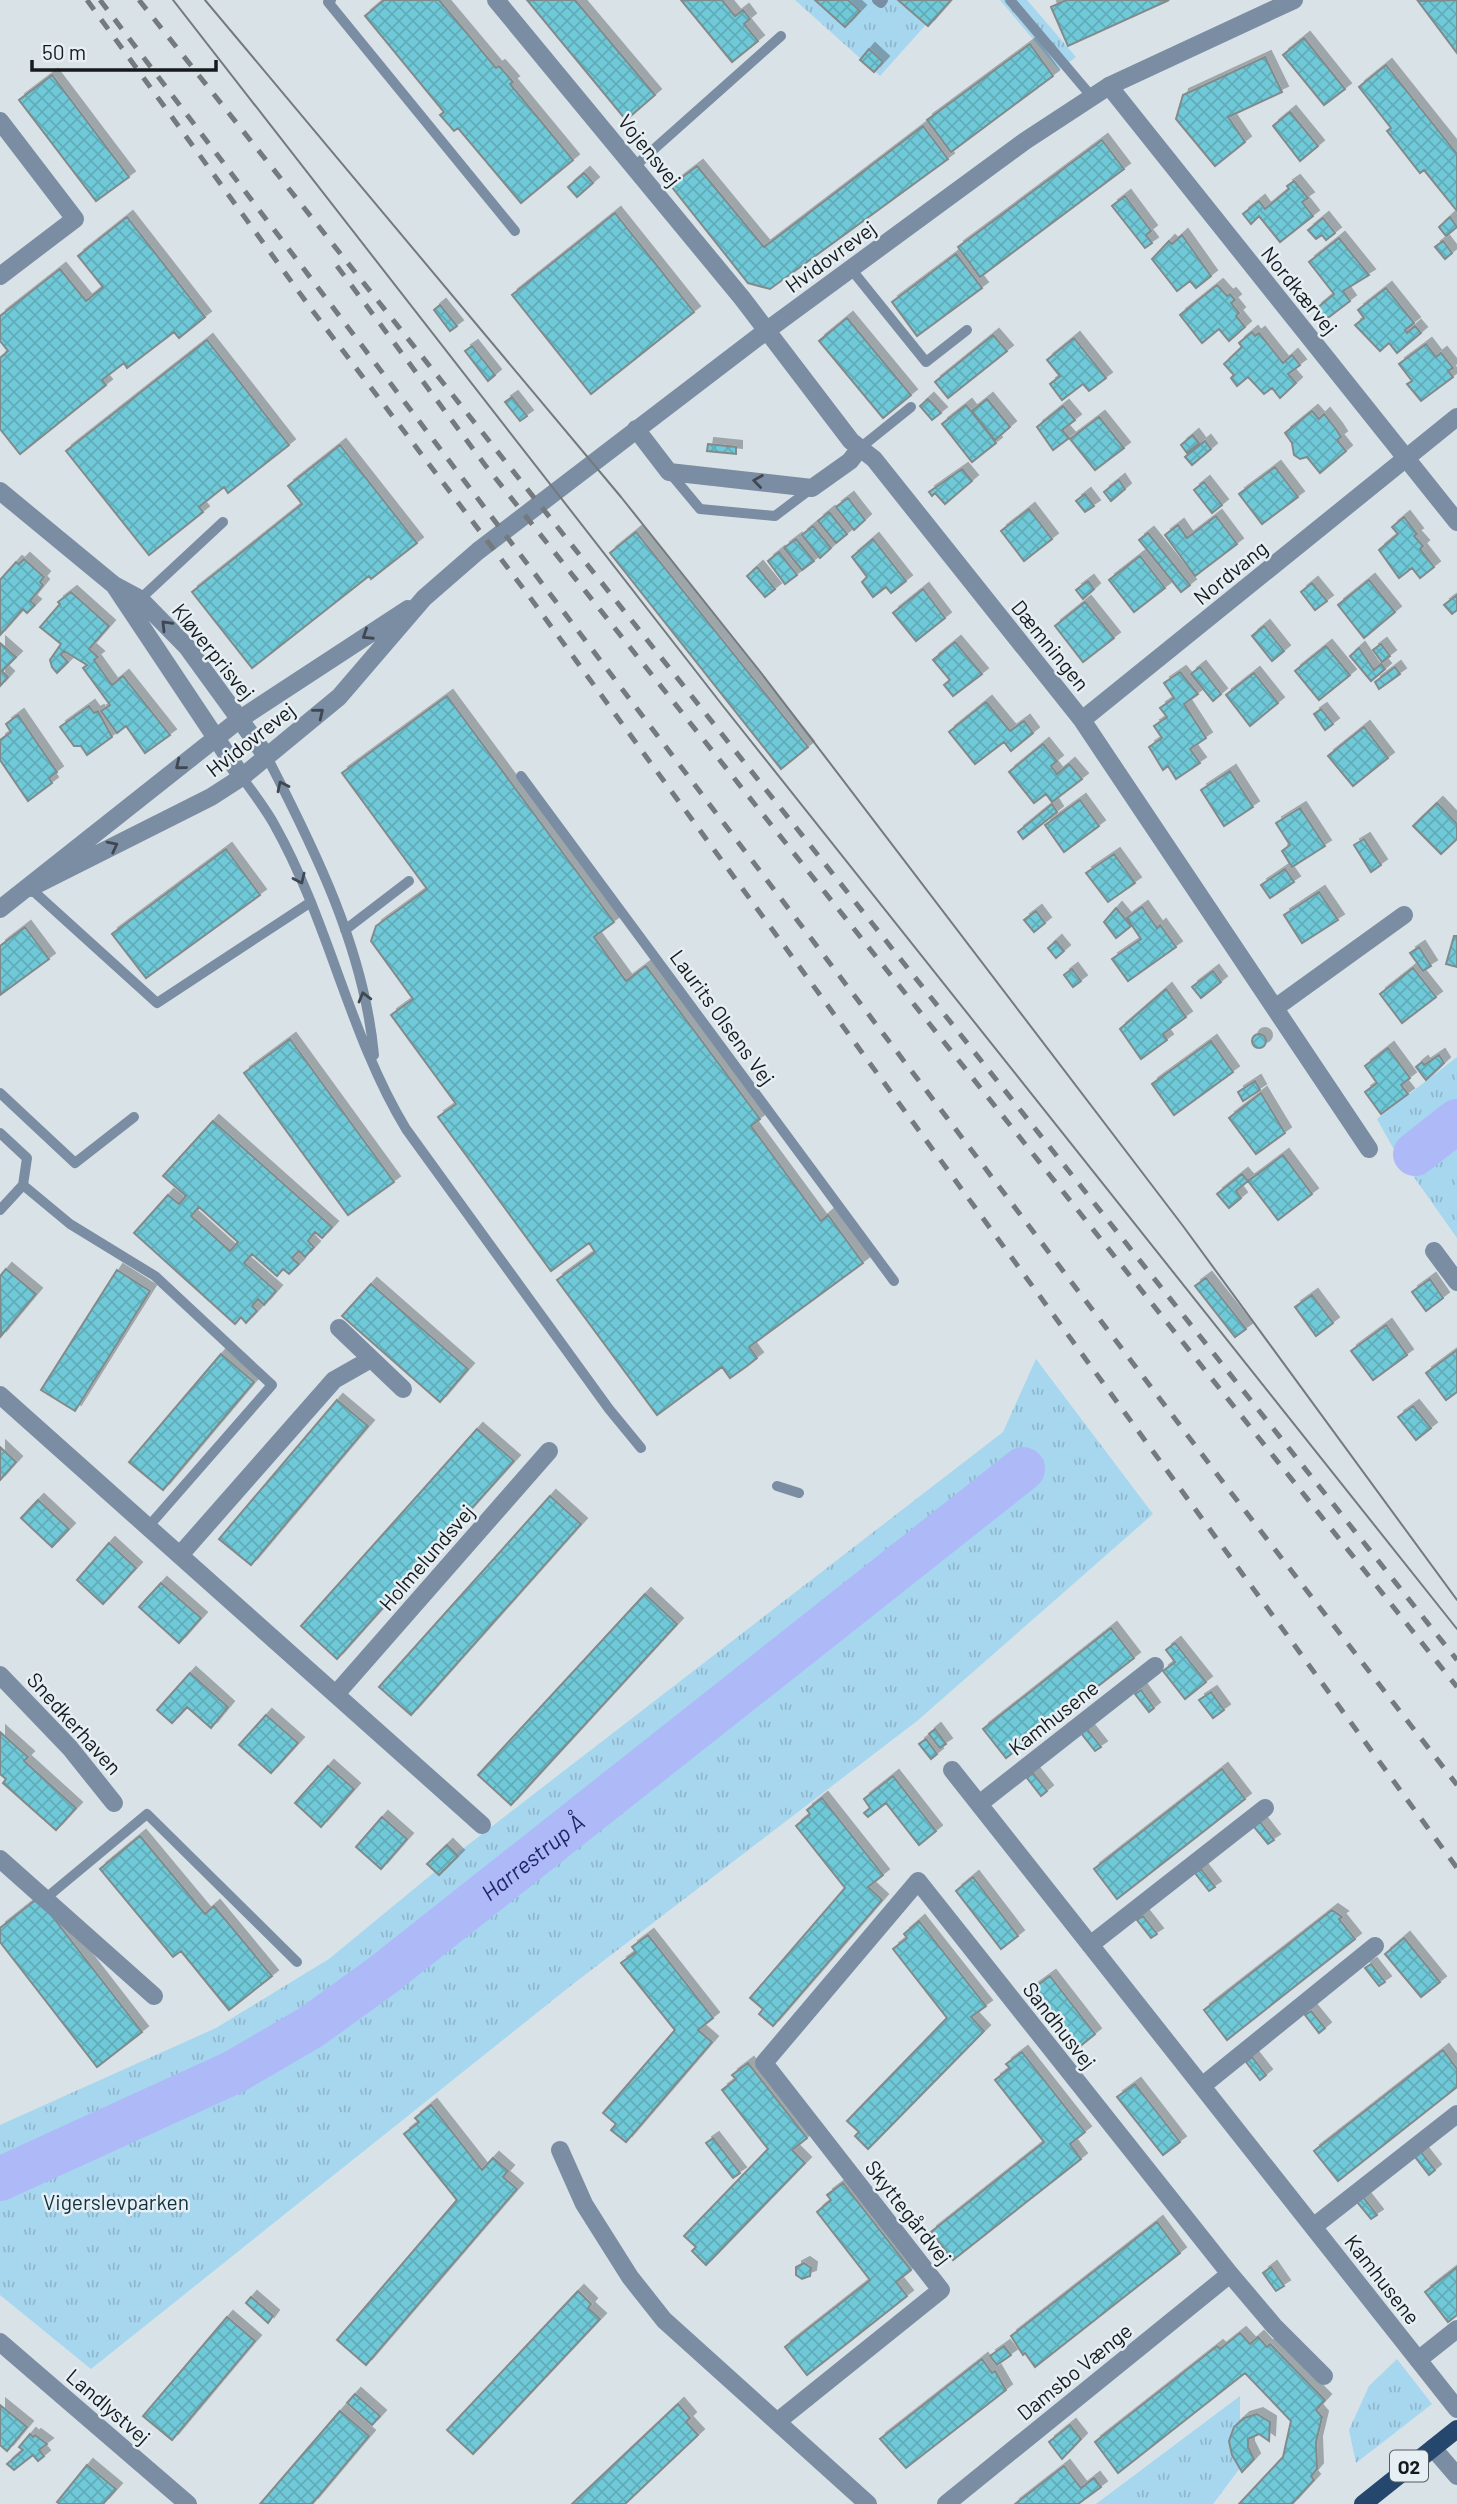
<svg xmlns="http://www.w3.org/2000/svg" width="1457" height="2504" font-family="Barlow,sans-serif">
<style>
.grass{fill:url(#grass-tufts)}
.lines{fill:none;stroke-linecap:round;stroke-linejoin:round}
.river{stroke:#adbaf7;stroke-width:44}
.building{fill:url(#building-cross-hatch);stroke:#818b8c;stroke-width:2;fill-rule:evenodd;filter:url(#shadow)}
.service{stroke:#7a8da3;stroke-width:10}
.minor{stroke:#7a8da3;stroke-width:18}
.tertiary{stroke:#7a8da3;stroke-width:18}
.primary{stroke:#26476d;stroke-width:18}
.tram{stroke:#747a7d;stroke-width:2}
.rail{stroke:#747a7d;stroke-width:5;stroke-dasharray:12 12;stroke-linecap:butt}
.oneway{stroke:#3f4852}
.labels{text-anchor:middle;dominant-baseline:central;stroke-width:5;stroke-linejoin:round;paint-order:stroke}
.shield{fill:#e6eff4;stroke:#555a5d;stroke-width:2}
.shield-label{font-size:19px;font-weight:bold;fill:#171a1c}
.street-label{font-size:21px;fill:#171a1c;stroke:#e6eff4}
.park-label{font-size:21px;fill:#0e303f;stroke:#e6eff4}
.water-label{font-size:23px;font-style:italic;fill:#21256a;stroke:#e6eff4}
</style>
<defs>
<pattern id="grass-tufts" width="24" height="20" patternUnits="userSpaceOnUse" patternTransform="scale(1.75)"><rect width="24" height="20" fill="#a7d6ef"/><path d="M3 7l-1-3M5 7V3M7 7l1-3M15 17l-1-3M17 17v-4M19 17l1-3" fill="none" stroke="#8fb7cc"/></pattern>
<pattern id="building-cross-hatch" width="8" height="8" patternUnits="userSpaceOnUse" patternTransform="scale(1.75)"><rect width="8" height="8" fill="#70c9d8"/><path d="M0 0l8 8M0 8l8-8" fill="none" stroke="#60acb9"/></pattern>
<filter id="shadow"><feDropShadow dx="6" dy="-6" stdDeviation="0" flood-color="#0004"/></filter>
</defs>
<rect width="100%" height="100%" fill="#d9e2e7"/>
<!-- grass -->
<path class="grass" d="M795,0H948L880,76Z
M1000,0H1027L1076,57L1059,70Z
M1457,1057V1238L1392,1146L1377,1119Z
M1036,1359L1153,1514L917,1721L573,1984L91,2369L0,2295V2125L216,2028L329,1959L460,1851L1003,1432Z
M1397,2359L1432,2404L1356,2463L1349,2430L1369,2386Z
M1240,2396V2468L1213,2504H1096Z"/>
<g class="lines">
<!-- river -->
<g class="river">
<path d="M1415,1154L1457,1121"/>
<path id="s1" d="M0,2179L234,2072L311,2027L383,1975L1023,1469"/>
</g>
</g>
<!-- building -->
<path class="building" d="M384,0H439L496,68L499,66L513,82L510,84L573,160L521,203L458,128L454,131L440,115L444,112L365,16Z
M527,0H575L655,95L626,120Z
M681,0H722L735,16L743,10L750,19L744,24L758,41L732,62Z
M815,0H848L860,11L845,27Z
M898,0H951L928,26Z
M1066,0H1169L1068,46L1051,7Z
M1457,0V53L1418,1Z
M1304,38L1345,89L1324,105L1283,55Z
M1030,44L1053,76L951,152L927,120Z
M869,49L883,62L874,72L860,60Z
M1265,57L1282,92L1228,117L1245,142L1215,166L1176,119L1183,95Z
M1386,65L1457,154V211L1424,170L1420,173L1387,131L1391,128L1359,87Z
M52,75L129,177L96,201L19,100Z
M1290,112L1318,146L1300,161L1273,126Z
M923,126L948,159L770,289L748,283L671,186L697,166L764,247Z
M1102,140L1124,169L980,277L958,247Z
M584,173L593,183L577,197L568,187Z
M1294,181L1308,198L1302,202L1313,216L1280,242L1259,216L1251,224L1243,214L1259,201L1265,209L1289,189L1287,186Z
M1125,196L1151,231L1146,235L1152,243L1145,248L1112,206Z
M615,213L694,312L591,394L512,295Z
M127,217L205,317L179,338L174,332L127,368L124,363L102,380L106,385L20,454L0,429V358L8,351L0,341V316L60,269L86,301L103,287L78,256Z
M1450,217L1457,227L1446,236L1439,227Z
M1323,218L1335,233L1326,240L1322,235L1316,239L1308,230Z
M1182,235L1211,276L1196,288L1190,281L1177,291L1152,259L1169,241L1172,244Z
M1339,238L1369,275L1343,291L1350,301L1325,320L1316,309L1334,294L1309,262Z
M1443,241L1452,253L1445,259L1435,247Z
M956,254L982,288L917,336L892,302Z
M1217,285L1227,296L1230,294L1235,300L1231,303L1239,313L1236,316L1245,327L1229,341L1219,329L1202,343L1180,315Z
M1386,288L1414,323L1405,330L1407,333L1415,326L1421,333L1397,353L1389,343L1380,351L1355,325L1364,318L1358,310Z
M440,305L457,326L450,331L434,310Z
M847,318L911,395L883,418L819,341Z
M1252,332L1255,336L1259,333L1283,363L1292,355L1300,365L1288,374L1296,383L1280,398L1272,388L1264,394L1248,377L1237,386L1231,378L1234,375L1224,364L1242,347L1239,343Z
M993,335L1007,351L948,398L935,382Z
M1074,338L1106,378L1089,391L1083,384L1062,400L1050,384L1060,376L1047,360Z
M207,340L289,445L228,493L224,487L199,507L203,512L149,555L66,451Z
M1426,344L1436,357L1441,353L1453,368L1448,371L1453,377L1421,401L1407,384L1412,381L1399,364Z
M472,346L495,375L488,381L465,351Z
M512,397L527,416L520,421L505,402Z
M928,399L941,413L932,420L920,406Z
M987,399L1010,427L995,440L972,411Z
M966,405L996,443L972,462L942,424Z
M1063,406L1075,420L1062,430L1069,438L1053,450L1037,427Z
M1312,411L1319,419L1324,414L1336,429L1341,437L1337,440L1346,451L1320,473L1307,457L1300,459L1294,455L1292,443L1285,433Z
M1099,417L1124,448L1095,470L1070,439Z
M1193,435L1199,443L1187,453L1181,445Z
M1205,441L1211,449L1192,465L1185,457Z
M708,444L736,447V454L707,451Z
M340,445L417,543L371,579L369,576L252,668L192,592L302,504L288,486Z
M1275,467L1298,497L1262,524L1239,494Z
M962,469L972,481L945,504L935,493L932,496L929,492Z
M1119,480L1125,489L1111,501L1104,492Z
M1204,482L1222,505L1212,513L1194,490Z
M1085,494L1094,506L1085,512L1076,501Z
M848,498L865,520L854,530L836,507Z
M1029,509L1052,539L1024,561L1001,531Z
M829,512L847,534L836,543L818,521Z
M1216,516L1237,544L1195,576L1165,535L1178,525L1187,538Z
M1404,517L1417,534L1414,536L1423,546L1420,549L1434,567L1420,578L1412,568L1399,578L1379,550L1398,534L1392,527Z
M813,526L831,548L820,558L802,535Z
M636,532L808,747L781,769L610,553Z
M1148,533L1190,585L1181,592L1139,540Z
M796,539L814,561L802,570L784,548Z
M873,539L906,581L891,593L886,587L873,597L862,582L867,577L852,557Z
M779,552L797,575L785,584L768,561Z
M1140,556L1165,588L1134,612L1109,580Z
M24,559L44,577L40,582L43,585L30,601L35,605L27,613L23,609L0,635V580L16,562L19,564Z
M757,567L775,589L765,597L747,576Z
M1369,580L1395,612L1364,638L1338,605Z
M1088,581L1094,589L1083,599L1076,590Z
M1312,583L1327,601L1315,610L1301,592Z
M923,589L945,618L916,641L893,613Z
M71,592L109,626L89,649L98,657L94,660L112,685L123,676L170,735L145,753L126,726L117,733L101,711L110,705L83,668L87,665L64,651L61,655L68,662L57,673L52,667L50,660L61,644L40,627L60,604L58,602Z
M1457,595V610L1452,614L1444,605Z
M1085,602L1114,638L1083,662L1055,626Z
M1264,626L1284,651L1272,661L1252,636Z
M955,642L982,674L953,696L944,685L950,680L933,660Z
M0,643L16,657L2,671L8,677L0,686Z
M1381,644L1390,656L1382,662L1373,650Z
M1326,646L1350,675L1319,700L1295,671Z
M1359,648L1374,670L1381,664L1385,669L1371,681L1350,656Z
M1200,667L1221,694L1213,701L1191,674Z
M1395,667L1400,674L1379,689L1375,682Z
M1180,672L1198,694L1184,704L1206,738L1190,749L1200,763L1176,779L1168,766L1163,770L1149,747L1162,738L1154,726L1167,717L1160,708L1174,698L1164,683Z
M1254,673L1278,703L1250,726L1226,695Z
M447,696L614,922L594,937L626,981L646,966L760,1119L751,1126L821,1221L828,1215L863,1263L749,1347L757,1358L747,1366L730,1378L722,1367L657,1415L557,1280L595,1252L589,1243L551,1271L438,1117L456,1104L391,1015L413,999L371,941L376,926L427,889L342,773Z
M986,702L1010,731L1024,721L1033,733L1011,751L1004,742L975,764L949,732Z
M89,706L94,713L98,711L112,737L87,755L81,746H74L60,727Z
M1321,709L1333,724L1325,730L1314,714Z
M18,715L57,772L49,778L52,783L28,801L0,760V740L11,732L6,724Z
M1364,727L1388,758L1353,786L1328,756Z
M1043,744L1057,761L1051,766L1057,774L1069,764L1082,779L1052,802L1046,794L1034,803L1009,772Z
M1230,771L1253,807L1224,826L1201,790Z
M1080,800L1099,826L1064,852L1045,825Z
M1437,803L1457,824V839L1441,854L1413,826Z
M1052,804L1057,812L1023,839L1018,832Z
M1300,808L1325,846L1292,867L1282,851L1290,845L1276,823Z
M1364,839L1381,865L1371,872L1354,845Z
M226,849L260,895L146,978L112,934Z
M1114,854L1135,883L1108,902L1086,873Z
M1285,869L1294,882L1270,898L1261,885Z
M1319,892L1338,920L1302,943L1284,915Z
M1142,907L1157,928L1160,925L1176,947L1128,981L1112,959L1141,939L1127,918Z
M1116,908L1131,926L1116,938L1104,922Z
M1036,911L1045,923L1034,932L1024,920Z
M25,927L49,959L0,995V946Z
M1454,936H1457V967L1446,964Z
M1056,941L1064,951L1056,958L1048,948Z
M1419,947L1431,966L1423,971L1410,953Z
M1413,968L1436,997L1402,1023L1380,994Z
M1072,969L1081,981L1073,987L1064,975Z
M1213,971L1221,982L1201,998L1192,987Z
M1166,989L1186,1017L1163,1034L1167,1040L1141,1059L1120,1029Z
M1252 1041a7 7 0 1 1 14 0a7 7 0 1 1-14 0Z
M290,1039L394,1182L348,1215L244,1073Z
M1211,1041L1233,1072L1174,1115L1152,1084Z
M1388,1048L1410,1078L1401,1085L1408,1094L1381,1114L1365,1092L1377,1083L1365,1066Z
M1439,1055L1444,1063L1426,1080L1416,1067L1422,1062L1424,1065Z
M1255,1081L1260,1090L1243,1101L1238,1092Z
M1261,1093L1285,1133L1256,1154L1229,1118Z
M213,1121L332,1227L322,1238L315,1232L308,1241L314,1247L305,1257L299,1251L292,1258L299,1264L289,1274L283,1269L277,1276L252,1254L244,1263L276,1291L264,1305L258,1299L252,1306L257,1311L246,1323L241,1317L235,1324L134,1233L168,1195L179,1204L186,1196L163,1176ZM199,1207L238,1242L230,1251L191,1216Z
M1283,1155L1312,1194L1278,1220L1248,1181Z
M1242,1174L1248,1181L1236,1191L1241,1198L1229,1208L1217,1194Z
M6,1269L36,1294L1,1336L0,1276Z
M117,1270L150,1291L75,1411L41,1390Z
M1206,1278L1246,1329L1235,1337L1195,1286Z
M1430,1279L1443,1298L1426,1311L1412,1292Z
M371,1284L468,1369L440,1402L342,1316Z
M1312,1295L1333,1323L1316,1336L1295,1307Z
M1386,1325L1407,1355L1373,1380L1351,1351Z
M1457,1350V1392L1446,1400L1426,1373Z
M221,1354L254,1382L163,1490L129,1462Z
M337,1400L368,1426L251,1565L219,1539Z
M1413,1406L1431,1428L1416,1440L1398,1417Z
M477,1429L514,1461L337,1659L301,1626Z
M0,1447L16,1462L0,1480Z
M550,1496L581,1524L411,1715L379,1687Z
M38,1500L69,1529L52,1547L21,1518Z
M109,1543L136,1568L103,1604L77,1580Z
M161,1583L201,1618L179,1643L139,1607Z
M645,1594L677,1624L511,1805L478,1775Z
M1111,1628L1134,1658L1006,1758L983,1729Z
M1175,1643L1206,1682L1185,1699L1163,1671L1175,1662L1166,1650Z
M190,1673L228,1707L211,1728L187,1707L172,1723L157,1710Z
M1141,1690L1154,1708L1149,1712L1135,1694Z
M1211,1692L1224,1710L1213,1718L1199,1700Z
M266,1715L298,1743L271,1773L239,1745Z
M935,1729L946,1744L940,1748L929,1734Z
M1087,1729L1101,1747L1095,1751L1081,1733Z
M0,1732L28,1757L24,1761L76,1808L56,1830L3,1783L6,1779L0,1774Z
M926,1739L937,1754L931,1759L919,1744Z
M328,1766L354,1789L321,1827L295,1803Z
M1222,1769L1245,1799L1117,1899L1094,1869Z
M1033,1773L1047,1791L1041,1796L1027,1778Z
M893,1776L936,1831L919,1845L886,1803L868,1817L864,1813L870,1808L864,1799Z
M822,1798L883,1875L868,1887L882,1900L773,2026L759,2014L763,2009L750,1998L845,1888L796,1826L810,1814L807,1810Z
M382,1817L407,1839L381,1869L356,1847Z
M1260,1822L1274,1840L1268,1844L1254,1827Z
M140,1836L205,1914L214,1906L272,1976L229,2010L181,1951L173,1957L100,1869Z
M447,1845L458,1856L439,1875L427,1864Z
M1201,1869L1215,1887L1209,1891L1195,1873Z
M973,1877L1018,1936L1001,1949L956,1891Z
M38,1898L142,2032L97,2067L0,1942V1928Z
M1332,1910L1342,1917L1339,1919L1355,1939L1227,2040L1204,2010Z
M1143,1916L1157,1934L1151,1938L1137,1920Z
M919,1921L986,2006L971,2017L984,2031L868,2149L855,2136L859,2132L847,2121L947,2018L893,1949L907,1938L904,1934Z
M648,1935L713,2018L698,2030L712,2042L626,2142L611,2130L616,2124L603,2113L675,2030L621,1963L636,1952L632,1947Z
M1404,1938L1440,1982L1421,1997L1385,1954Z
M1371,1964L1385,1982L1379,1986L1365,1968Z
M1050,1976L1095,2034L1078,2048L1032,1989Z
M1311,2011L1325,2028L1319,2033L1305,2015Z
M1443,2050L1457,2069V2087L1338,2181L1314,2151Z
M1022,2052L1085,2132L1070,2144L1081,2159L953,2260L931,2232L1044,2142L995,2080L1010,2068L1006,2064Z
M1252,2057L1266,2075L1260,2080L1246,2062Z
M748,2063L807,2138L792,2150L805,2163L706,2265L692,2251L696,2247L684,2236L768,2149L722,2090L736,2079L732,2075Z
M1135,2084L1180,2142L1163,2155L1117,2097Z
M431,2105L482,2170L493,2158L508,2171L503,2177L517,2189L366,2365L337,2340L457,2200L404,2134L419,2122L415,2118Z
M713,2138L740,2173L733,2178L706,2143Z
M1421,2152L1435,2170L1429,2175L1415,2157Z
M843,2183L911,2270L896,2282L907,2296L807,2375L785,2347L870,2280L817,2212L831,2200L827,2195Z
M1363,2197L1377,2215L1371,2219L1357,2202Z
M1157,2222L1180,2253L1035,2367L1025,2353L1023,2355L1011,2336Z
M804,2263L811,2268L810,2276L802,2279L796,2275V2267Z
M1271,2267L1284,2286L1276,2291L1263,2273Z
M1457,2267V2315L1448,2322L1425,2292Z
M578,2291L591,2304L588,2308L600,2319L473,2454L447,2430Z
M251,2297L273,2316L268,2323L246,2303Z
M227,2317L255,2341L172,2440L143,2416Z
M1240,2333L1250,2344L1258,2337L1267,2347L1270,2344L1325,2400L1316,2410L1322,2417L1316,2442L1317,2469L1311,2476L1314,2480L1292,2504H1239L1283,2457L1291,2421L1245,2373L1118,2473L1095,2442L1217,2346L1220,2349Z
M1004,2346L1011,2355L997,2365L990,2356Z
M982,2359L992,2373L995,2371L1006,2390L906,2468L880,2439Z
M355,2394L380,2416L372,2425L347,2403Z
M678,2404L690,2418L686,2422L698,2435L625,2504H572Z
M0,2405L27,2427L7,2451L0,2445Z
M340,2411L369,2436L312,2504H260Z
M1257,2414L1270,2422L1269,2441L1259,2434L1248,2439V2447L1254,2459L1242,2472L1232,2455L1229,2441L1234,2427L1244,2418Z
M1070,2425L1081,2439L1062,2459L1049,2442Z
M30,2434L33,2437L35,2435L47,2444L39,2450L44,2456L38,2461L33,2455L14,2470L7,2464L23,2450L19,2447Z
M87,2465L116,2489L103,2504H60L57,2502Z
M1064,2466L1081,2488L1094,2478L1101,2487L1078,2504H1015Z"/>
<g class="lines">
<!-- service -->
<path class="service" d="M331,0L328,2L515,231
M877,0L881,3L883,0
M1010,0L1092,97
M635,166L781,36
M851,269L926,362L967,330
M860,448L911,407
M670,473L700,509L775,516L812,488
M138,601L223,522
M267,757C315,850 364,949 374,1055
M521,776L894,1281
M242,777C253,793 266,809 275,826C329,922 349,1035 406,1129L609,1409L641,1448
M30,888L157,1003L311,902
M345,930L409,881
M0,1093L75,1163L134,1117
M0,1133L27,1158L23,1185
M0,1210L23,1185L70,1224L155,1276L272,1385L148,1527
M777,1486L799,1493
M46,1898L147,1814L297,1962"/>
<!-- minor -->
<path class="minor" d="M496,0L742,298L851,441L874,459L1082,720L1369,1149
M1109,86L1457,522
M0,121L75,219L0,276
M636,429L669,472L812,488L850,461L860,448
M1082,720L1457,417
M1275,1008L1404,915
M1434,1251L1457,1282
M339,1328L403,1389
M0,1395L482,1825
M180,1555L334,1380L371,1359
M0,1675L70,1748L114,1803
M336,1694L549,1451
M952,1770L1457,2409
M979,1804L1155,1666
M0,1859L154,1996
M1090,1945L1265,1808
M1202,2086L1375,1946
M560,2150L584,2204L630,2277L664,2320L868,2504
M1313,2227L1457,2114
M1418,2360L1457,2329
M778,2421L941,2290L764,2063L918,1881L1230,2274L1274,2326L1324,2376
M1433,2448L1457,2476
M946,2504L1230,2274"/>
<!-- tertiary -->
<path class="tertiary" d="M0,491L114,585L140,599L187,647L267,757
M114,585L242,777
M30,888L211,797L242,777L339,697L424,598L478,551L766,331L1025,141L1109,86L1294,0
M0,909L240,719L408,609
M0,2342L188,2504"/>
<!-- primary -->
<path class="primary" d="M1363,2504L1457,2429"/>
<!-- tram -->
<path class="tram" d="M173,0L723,706L1457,1629
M205,0L621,497L762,674L1183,1226L1457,1600"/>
<!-- rail -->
<path class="rail" d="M87,0L312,310L526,592L1457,1868
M100,0L1229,1490L1457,1785
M139,0L1457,1660
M337,266L485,465L1457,1687"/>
</g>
<!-- one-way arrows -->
<defs><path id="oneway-chevron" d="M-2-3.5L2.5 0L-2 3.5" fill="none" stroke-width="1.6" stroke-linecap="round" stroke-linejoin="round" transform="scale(1.75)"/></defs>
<g class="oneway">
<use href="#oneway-chevron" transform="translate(758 481) rotate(-172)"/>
<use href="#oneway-chevron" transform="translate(166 625) rotate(-134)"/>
<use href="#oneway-chevron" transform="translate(367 635) rotate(147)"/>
<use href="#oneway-chevron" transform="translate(319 713) rotate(-39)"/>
<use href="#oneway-chevron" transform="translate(180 765) rotate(141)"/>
<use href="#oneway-chevron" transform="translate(282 786) rotate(-116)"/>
<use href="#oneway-chevron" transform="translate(113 846) rotate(-27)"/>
<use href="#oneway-chevron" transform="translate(300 879) rotate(65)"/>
<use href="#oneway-chevron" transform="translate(364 997) rotate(-105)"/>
</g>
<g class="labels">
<!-- shield labels -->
<rect class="shield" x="1390" y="2450.5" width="38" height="31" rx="5"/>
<g class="shield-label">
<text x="1409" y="2466">O2</text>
</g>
<!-- street labels -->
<g class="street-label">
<text transform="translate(650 150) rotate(51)">Vojensvej</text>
<text transform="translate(830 256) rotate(-36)">Hvidovrevej</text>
<text transform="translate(1300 290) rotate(51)">Nordkærvej</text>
<text transform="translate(1230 572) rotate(-39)">Nordvang</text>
<text transform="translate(1051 645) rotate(51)">Dæmningen</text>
<text transform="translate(214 651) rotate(51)">Kløverprisvej</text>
<text transform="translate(250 739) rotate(-38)">Hvidovrevej</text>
<text transform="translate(723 1017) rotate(54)">Laurits Olsens Vej</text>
<text transform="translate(426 1557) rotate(-49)">Holmelundsvej</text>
<text transform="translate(1053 1717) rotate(-38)">Kamhusene</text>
<text transform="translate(75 1723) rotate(48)">Snedkerhaven</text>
<text transform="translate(1060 2025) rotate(52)">Sandhusvej</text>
<text transform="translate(909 2212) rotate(52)">Skyttegårdvej</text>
<text transform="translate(1383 2279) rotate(52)">Kamhusene</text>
<text transform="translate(1074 2371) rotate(-39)">Damsbo Vænge</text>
<text transform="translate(109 2406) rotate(41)">Landlystvej</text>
</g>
<!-- park labels -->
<g class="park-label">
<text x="116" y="2201">Vigerslevparken</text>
</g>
<!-- water labels -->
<g class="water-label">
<text stroke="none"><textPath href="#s1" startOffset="626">Harrestrup Å</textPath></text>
</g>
</g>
<!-- scale -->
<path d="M32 60v10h184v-10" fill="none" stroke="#171a1c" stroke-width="3.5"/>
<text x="42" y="60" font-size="21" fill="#171a1c" stroke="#e6eff4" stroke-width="5" paint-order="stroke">50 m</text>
</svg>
